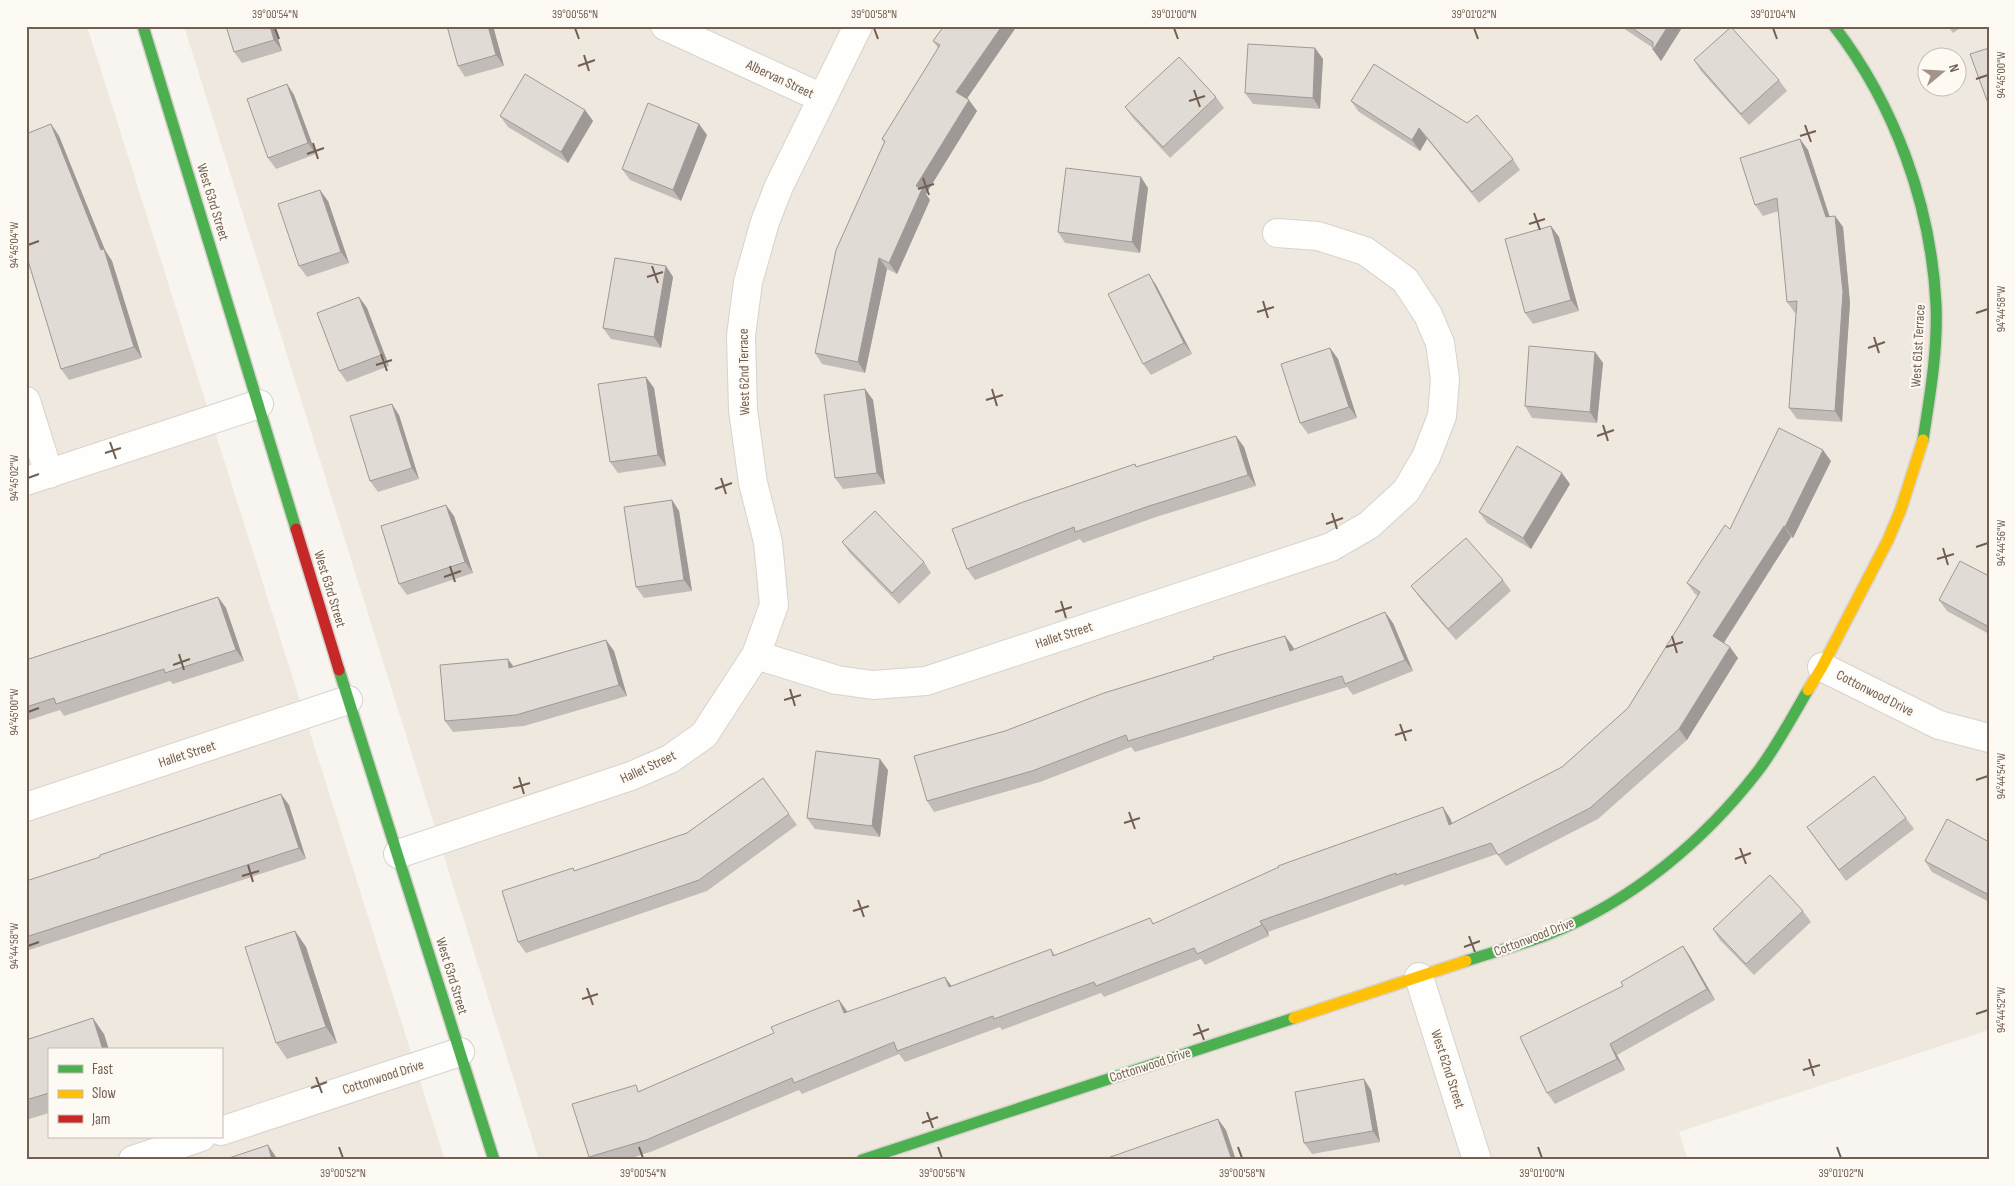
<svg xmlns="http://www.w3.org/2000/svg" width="2015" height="1186" font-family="'Sofia Sans Condensed',sans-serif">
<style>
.residential{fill:#efe8df;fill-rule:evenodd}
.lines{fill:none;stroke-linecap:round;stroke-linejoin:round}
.street-casing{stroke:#d7d2ce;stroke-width:30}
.fast-casing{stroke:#d8d2cd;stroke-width:14}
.slow-casing{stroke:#d8d2cd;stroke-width:14}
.jam-casing{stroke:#d8d2cd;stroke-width:14}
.street{stroke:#fefefd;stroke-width:28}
.fast{stroke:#4caf50;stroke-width:11}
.slow{stroke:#ffc107;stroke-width:11}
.jam{stroke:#c62828;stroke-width:11}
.wall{fill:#c2bcb8}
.shaded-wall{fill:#9e9996}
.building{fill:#e1dbd6;stroke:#9e9996}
.ticks{fill:none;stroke:#735f52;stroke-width:2}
.labels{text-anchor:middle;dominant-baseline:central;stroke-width:4;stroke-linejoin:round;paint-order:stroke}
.street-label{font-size:14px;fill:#735f52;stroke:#fdfaf3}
.neatline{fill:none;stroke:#735f52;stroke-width:2}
.ticks-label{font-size:12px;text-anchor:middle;fill:#735f52}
</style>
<rect width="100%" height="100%" fill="#f8f5f0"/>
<!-- residential -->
<path class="residential" d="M26,26H87L445,1160H26ZM49,1050H221V1137H49Z
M184,26H1989V1030L1679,1132L1688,1160H539ZM1928,58H1958V88H1928Z"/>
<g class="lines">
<defs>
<path id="street" d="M665,26L822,98
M26,401L49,474
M26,481L259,404
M756,655L837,680L873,685L926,681L1331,547L1369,525L1406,491L1426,457L1442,416L1445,379L1440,343L1428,315L1405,280L1365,251L1318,236L1277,233
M1822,667L1939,725L1989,738
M26,807L348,700
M398,854L631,776L670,759L704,735L756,655L774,605L768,542L753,483L743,410L741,336L748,282L765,222L779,186L858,26
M1419,977L1477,1160
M221,1131L460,1052
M133,1160L201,1137"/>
<path id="fast" d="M143,26L296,529
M1834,26C1895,105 1931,205 1936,304C1938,350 1930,395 1923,440
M339,670L494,1160
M1466,961C1493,952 1522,945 1549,934C1631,902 1704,841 1758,771C1777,746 1792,717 1808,690
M862,1160L1294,1018"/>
<path id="slow" d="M1808,690L1822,667L1888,540L1901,509L1923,440
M1294,1018L1466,961"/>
<path id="jam" d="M296,529L339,670"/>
</defs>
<!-- street casing -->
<use href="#street" class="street-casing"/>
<!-- fast casing -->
<use href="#fast" class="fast-casing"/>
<!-- slow casing -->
<use href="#slow" class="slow-casing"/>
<!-- jam casing -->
<use href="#jam" class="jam-casing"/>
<!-- street -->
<use href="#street" class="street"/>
<!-- fast -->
<use href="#fast" class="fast"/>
<!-- slow -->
<use href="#slow" class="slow"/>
<!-- jam -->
<use href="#jam" class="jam"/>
</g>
<!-- wall -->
<path class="wall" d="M226,26H274L282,51L242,63L234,52Z
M493,26L504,66L465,77L458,66Z
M944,26L967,98L977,111L926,194L930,200L897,274L887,269L865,373L822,364L815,353L884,142L882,139L938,48L933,41Z
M1620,26H1683L1661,61L1653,48Z
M1948,26H1963L1953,33Z
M1315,48L1323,59L1320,109L1253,104L1245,93Z
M1694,60L1779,80L1787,91L1749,125L1701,71Z
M287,84L294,95L316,154L276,169L268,158Z
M1216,97L1224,108L1170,158L1133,118L1125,107Z
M1351,101L1513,159L1520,170L1479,203L1427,139L1420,151L1359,112Z
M585,110L593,121L568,163L508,127L500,116Z
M51,124L59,136L105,250L112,261L142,358L69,380L61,369L26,255V134Z
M699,124L707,135L681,201L630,180L622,169Z
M1800,139L1808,150L1830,217L1835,216L1843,227L1850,303L1842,422L1797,419L1789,408L1796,313H1795L1787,302L1779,211L1763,216L1755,205Z
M1148,188L1140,253L1065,243L1058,232Z
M328,201L349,263L307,277L299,266Z
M1551,226L1559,237L1579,311L1533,324L1525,313Z
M666,266L673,277L661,348L611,339L603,328Z
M1156,285L1192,354L1151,375L1143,364Z
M359,297L367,308L389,366L347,382L339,371Z
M1330,348L1338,359L1357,418L1308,434L1300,423Z
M1595,352L1603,363L1597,423L1532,418L1525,406Z
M654,388L666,466L618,473L610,462Z
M865,389L873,400L885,484L843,489L835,478Z
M399,415L419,479L378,492L370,481Z
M1244,447L1256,486L1156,517L1083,543L1080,539L975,580L967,569L1135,464L1137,467Z
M1831,461L1793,538L1791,537L1724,643L1738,658L1687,740L1598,819L1506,866L1497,854L1404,886L1403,884L1268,932L1269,936L1205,965L1201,959L1104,997L1101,993L1002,1030L1000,1027L905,1062L899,1054L802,1094L799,1090L653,1151L625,1160H590L589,1157L640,1091L774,1033L839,1000L847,1012L952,986L1051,949L1055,955L1154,923L1450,818L1452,823L1562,767L1628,708L1698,596L1695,594L1687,583L1730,529Z
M1570,484L1531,549L1487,523L1479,512Z
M672,500L679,511L692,591L644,598L636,587Z
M454,516L473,573L407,595L399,584Z
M842,542L924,562L931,573L899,604L850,553Z
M1989,576V634L1947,611L1939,600Z
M1503,580L1511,591L1456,640L1419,597L1411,586Z
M218,597L226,608L244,661L173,684L170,681L64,716L60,710L26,721V660Z
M1393,623L1413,671L1353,695L1347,687L1135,752L1131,747L1040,782L934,812L927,801L1005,731L1285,636L1293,647L1294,649Z
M606,640L614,651L627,696L524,726L453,732L445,721L513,666Z
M888,770L880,837L815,829L807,818Z
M763,778L797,825L707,891L526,953L518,942L573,868L575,871L687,833Z
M289,805L306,859L26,951V881Z
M1906,818L1914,829L1846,881L1807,827Z
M1989,842V902L1932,872L1925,861Z
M1803,911L1811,922L1754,975L1720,940L1713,929Z
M295,931L306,947L337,1043L287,1059L276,1043Z
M1683,946L1691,958L1715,1000L1617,1055L1625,1070L1555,1104L1547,1093L1623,986Z
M104,1034L109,1050H49V1113L26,1120V1040Z
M1371,1090L1380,1142L1312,1154L1304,1143Z"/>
<!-- shaded-wall -->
<path class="shaded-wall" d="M270,26H274L282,51L274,40Z
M488,26H493L504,66L496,55Z
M1002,26H1017L964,103L956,92Z
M1668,26H1683L1661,61L1653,50Z
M1315,48L1323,59L1320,109L1313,98Z
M287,84L294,95L316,154L308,143Z
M969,100L977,111L926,194L930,200L897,274L889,263L916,186Z
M585,110L593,121L568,163L561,152Z
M51,124L59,136L105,250L112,261L142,358L134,347L101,250Z
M699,124L707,135L681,201L673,190Z
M1419,128L1427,139L1420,151L1412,140Z
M1800,139L1808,150L1833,228L1826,217Z
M1141,177L1148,188L1140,253L1132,242Z
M320,190L328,201L349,263L341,252Z
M1835,216L1843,227L1850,303L1842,422L1835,411Z
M1551,226L1559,237L1579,311L1571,300Z
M879,258L887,269L865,373L858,362Z
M666,266L673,277L661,348L654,337Z
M1149,274L1156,285L1192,354L1184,343Z
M359,297L367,308L389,366L381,355Z
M1330,348L1338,359L1357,418L1349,407Z
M1595,352L1603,363L1597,423L1590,412Z
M646,377L654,388L666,466L658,455Z
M865,389L873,400L885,484L877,473Z
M392,404L399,415L419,479L412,468Z
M1236,436L1244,447L1256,486L1248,475Z
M1823,450L1831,461L1793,538L1785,527Z
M1562,473L1570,484L1531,549L1523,538Z
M672,500L679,511L692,591L684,580Z
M446,505L454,516L473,573L465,562Z
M1784,526L1791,537L1721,647L1713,636Z
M218,597L226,608L244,661L236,650Z
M1385,612L1393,623L1413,671L1405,660Z
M1285,636L1293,647L1297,662L1290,651Z
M606,640L614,651L627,696L619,685Z
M1730,647L1738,658L1687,740L1679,729Z
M508,659L516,670L509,668Z
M880,759L888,770L880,837L872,826Z
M281,794L289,805L306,859L299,848Z
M1443,807L1450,818L1457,836L1449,825Z
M1260,921L1268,932L1269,936L1262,925Z
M295,931L306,947L337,1043L326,1027Z
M1683,946L1691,958L1715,1000L1707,989Z
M945,977L953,988L949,987Z
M839,1000L847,1011L852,1024L844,1013Z
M93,1018L104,1034L109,1050H103Z
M1610,1044L1617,1055L1625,1070L1617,1059Z
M1364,1079L1371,1090L1380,1142L1373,1131Z
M1218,1119L1226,1130L1236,1160H1232Z
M268,1145L278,1160H272Z"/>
<!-- building -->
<path class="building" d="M226,26H270L274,40L234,52Z
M447,26H488L496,55L458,66Z
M944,26H1002L956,92L969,100L916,186L922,189L889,263L879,258L858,362L815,353L836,250L885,141L882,139L940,45L933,41Z
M1629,26H1668L1653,50V42Z
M1731,27L1779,80L1741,114L1694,60Z
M1248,44L1315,48L1313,98L1245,93Z
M1989,48V106L1970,54Z
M1179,57L1216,97L1163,147L1125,107Z
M1374,64L1467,123L1477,115L1513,159L1472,192L1419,128L1412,140L1351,101Z
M525,74L585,110L561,152L500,116Z
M287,84L308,143L268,158L247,99Z
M648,103L699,124L673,190L622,169Z
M51,124L101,250L104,249L134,347L61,369L26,254V134Z
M1800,139L1826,217L1835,216L1843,292L1835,411L1789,408L1797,301L1787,302L1777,198L1755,205L1740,158Z
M1066,168L1141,177L1132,242L1058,232Z
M320,190L341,252L299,266L278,204Z
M1551,226L1571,300L1525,313L1505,239Z
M615,258L666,266L654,337L603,328Z
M1149,274L1184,343L1143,364L1108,294Z
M359,297L381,355L339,371L317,313Z
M1529,346L1595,352L1590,412L1525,406Z
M1330,348L1349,407L1300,423L1281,364Z
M646,377L658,455L610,462L598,384Z
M865,389L877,473L835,478L824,395Z
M392,404L412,468L370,481L350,416Z
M1779,428L1823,450L1785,527L1784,526L1713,636L1730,647L1679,729L1590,808L1498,855L1491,843L1396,875V873L1260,921L1262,925L1197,954L1194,948L1096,986L1094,982L994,1019L993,1016L897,1051L894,1042L794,1083L792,1078L646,1140L589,1157L572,1104L636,1085L638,1092L774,1033L771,1027L839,1000L844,1013L945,977L949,987L1051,949L1053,956L1150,918L1153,924L1279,867L1278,866L1443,807L1449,825L1562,767L1628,708L1700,592L1687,583L1725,525L1730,529Z
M1236,436L1248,475L1149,506L1075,532L1074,527L967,569L952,529L1026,501L1135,464L1136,467Z
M1517,446L1562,473L1523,538L1479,512Z
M672,500L684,580L636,587L624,507Z
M446,505L465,562L399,584L381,526Z
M875,511L924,562L892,593L842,542Z
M1466,538L1503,580L1448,629L1411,586Z
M1960,561L1989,576V627L1939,600Z
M218,597L236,650L165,673L164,669L56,704L54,698L26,707V660Z
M1385,612L1405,660L1345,684L1342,676L1128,741L1126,735L1032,771L927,801L914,756L1005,731L1104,693L1214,659L1213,657L1285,636L1290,651Z
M606,640L619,685L516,715L445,721L440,665L508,659L509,668Z
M816,751L880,759L872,826L807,818Z
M1874,776L1906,818L1839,870L1807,827Z
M763,778L789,814L699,880L518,942L502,891L573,868L574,871L687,833Z
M281,794L299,848L26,937V881L100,857V855Z
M1947,819L1989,842V895L1925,861Z
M1770,875L1803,911L1746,964L1713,929Z
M295,931L326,1027L276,1043L245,947Z
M1683,946L1707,989L1610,1044L1617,1059L1547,1093L1520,1037L1623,986L1621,982Z
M93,1018L103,1050H49V1093L26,1100V1040Z
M1364,1079L1373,1131L1304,1143L1295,1092Z
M1218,1119L1232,1160H1102Z
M268,1145L272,1160H223Z"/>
<!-- ticks -->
<path class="ticks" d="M275,28L279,39M575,28L579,39M874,28L878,39M1174,28L1178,39M1474,28L1478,39M1773,28L1777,39M584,55L589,71M578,66L595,60M1976,79L1988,75M1194,90L1200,107M1189,101L1205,96M1805,125L1811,142M1800,136L1816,131M313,143L318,159M307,154L324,148M923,178L929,195M918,189L934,184M1534,213L1540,230M1529,224L1545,219M28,245L39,241M652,266L658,283M647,277L663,272M1263,301L1268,318M1257,312L1274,307M1976,313L1988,309M1874,337L1879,353M1868,348L1885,342M381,354L387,371M376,365L392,360M992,389L997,406M986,400L1003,395M1603,425L1608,441M1597,436L1614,430M110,442L116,459M105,453L121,448M28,478L39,474M721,478L726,494M715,489L732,483M1332,513L1337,529M1326,524L1343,518M1976,547L1988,543M1943,548L1948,565M1937,559L1954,554M450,566L455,582M444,577L461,571M1061,601L1066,618M1055,612L1072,607M1672,636L1677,653M1666,647L1683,642M179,654L184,670M173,665L190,659M790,689L795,706M784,700L801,695M28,712L39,708M1400,724L1406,741M1395,735L1412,730M519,777L524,794M1976,780L1988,776M513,788L530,783M1129,812L1135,829M1124,823L1140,818M1740,848L1746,864M1735,859L1751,853M248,865L253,882M242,876L259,871M858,900L864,917M853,911L869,906M1469,936L1475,952M28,946L39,942M1464,947L1480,941M587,988L593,1005M582,999L598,994M1976,1014L1988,1010M1198,1024L1204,1040M1193,1035L1209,1029M1809,1059L1814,1076M1803,1070L1820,1065M316,1077L322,1093M311,1088L327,1082M927,1112L933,1128M922,1123L938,1117M339,1147L343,1158M639,1147L643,1158M938,1147L942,1158M1238,1147L1242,1158M1538,1147L1542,1158M1837,1147L1841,1158"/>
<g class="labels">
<!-- street labels -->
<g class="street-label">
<text transform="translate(780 79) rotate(25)">Albervan Street</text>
<text transform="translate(213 202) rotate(73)">West 63rd Street</text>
<text transform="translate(1918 346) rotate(-87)">West 61st Terrace</text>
<text transform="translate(744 372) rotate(-91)">West 62nd Terrace</text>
<text transform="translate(330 589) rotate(73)">West 63rd Street</text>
<text transform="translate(1064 635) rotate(-18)">Hallet Street</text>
<text transform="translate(1875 693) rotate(27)">Cottonwood Drive</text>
<text transform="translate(187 754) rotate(-18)">Hallet Street</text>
<text transform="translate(648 767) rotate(-25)">Hallet Street</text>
<text transform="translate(1534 937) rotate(-21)">Cottonwood Drive</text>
<text transform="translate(452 976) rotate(73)">West 63rd Street</text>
<text transform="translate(1150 1065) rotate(-18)">Cottonwood Drive</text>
<text transform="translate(1448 1069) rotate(72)">West 62nd Street</text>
<text transform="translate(383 1077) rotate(-18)">Cottonwood Drive</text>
</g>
</g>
<!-- border -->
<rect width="2015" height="1186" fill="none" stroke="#fdfaf3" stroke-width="55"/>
<!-- legend -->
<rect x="48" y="1048" width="175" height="90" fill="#fdfaf3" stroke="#c6bcb3"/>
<rect x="58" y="1065" width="25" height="8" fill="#4caf50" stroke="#c6bcb3"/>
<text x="92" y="1074" font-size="15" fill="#735f52">Fast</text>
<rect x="58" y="1090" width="25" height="8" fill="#ffc107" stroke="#c6bcb3"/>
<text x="92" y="1098" font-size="15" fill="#735f52">Slow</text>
<rect x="58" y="1115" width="25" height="8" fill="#c62828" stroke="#c6bcb3"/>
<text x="92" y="1124" font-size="15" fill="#735f52">Jam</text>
<!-- north arrow -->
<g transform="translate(1942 72) rotate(72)"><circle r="24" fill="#fdfaf3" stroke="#c6bcb3"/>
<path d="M0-4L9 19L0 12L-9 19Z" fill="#a29489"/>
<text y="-8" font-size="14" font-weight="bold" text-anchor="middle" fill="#735f52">N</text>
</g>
<rect x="28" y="28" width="1960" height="1130" class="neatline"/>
<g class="ticks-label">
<text x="275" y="18">39°00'54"N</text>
<text x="575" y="18">39°00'56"N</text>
<text x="874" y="18">39°00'58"N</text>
<text x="1174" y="18">39°01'00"N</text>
<text x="1474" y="18">39°01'02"N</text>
<text x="1773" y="18">39°01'04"N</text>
<text transform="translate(2001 75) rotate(-90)" y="4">94°45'00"W</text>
<text transform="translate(14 245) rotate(-90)" y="4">94°45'04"W</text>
<text transform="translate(2001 309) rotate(-90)" y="4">94°44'58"W</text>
<text transform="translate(14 478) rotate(-90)" y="4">94°45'02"W</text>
<text transform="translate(2001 543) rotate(-90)" y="4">94°44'56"W</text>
<text transform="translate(14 712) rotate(-90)" y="4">94°45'00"W</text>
<text transform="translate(2001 776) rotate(-90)" y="4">94°44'54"W</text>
<text transform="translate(14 946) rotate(-90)" y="4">94°44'58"W</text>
<text transform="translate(2001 1010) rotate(-90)" y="4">94°44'52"W</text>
<text x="343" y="1177">39°00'52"N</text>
<text x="643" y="1177">39°00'54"N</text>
<text x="942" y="1177">39°00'56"N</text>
<text x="1242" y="1177">39°00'58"N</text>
<text x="1542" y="1177">39°01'00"N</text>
<text x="1841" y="1177">39°01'02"N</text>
</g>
</svg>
